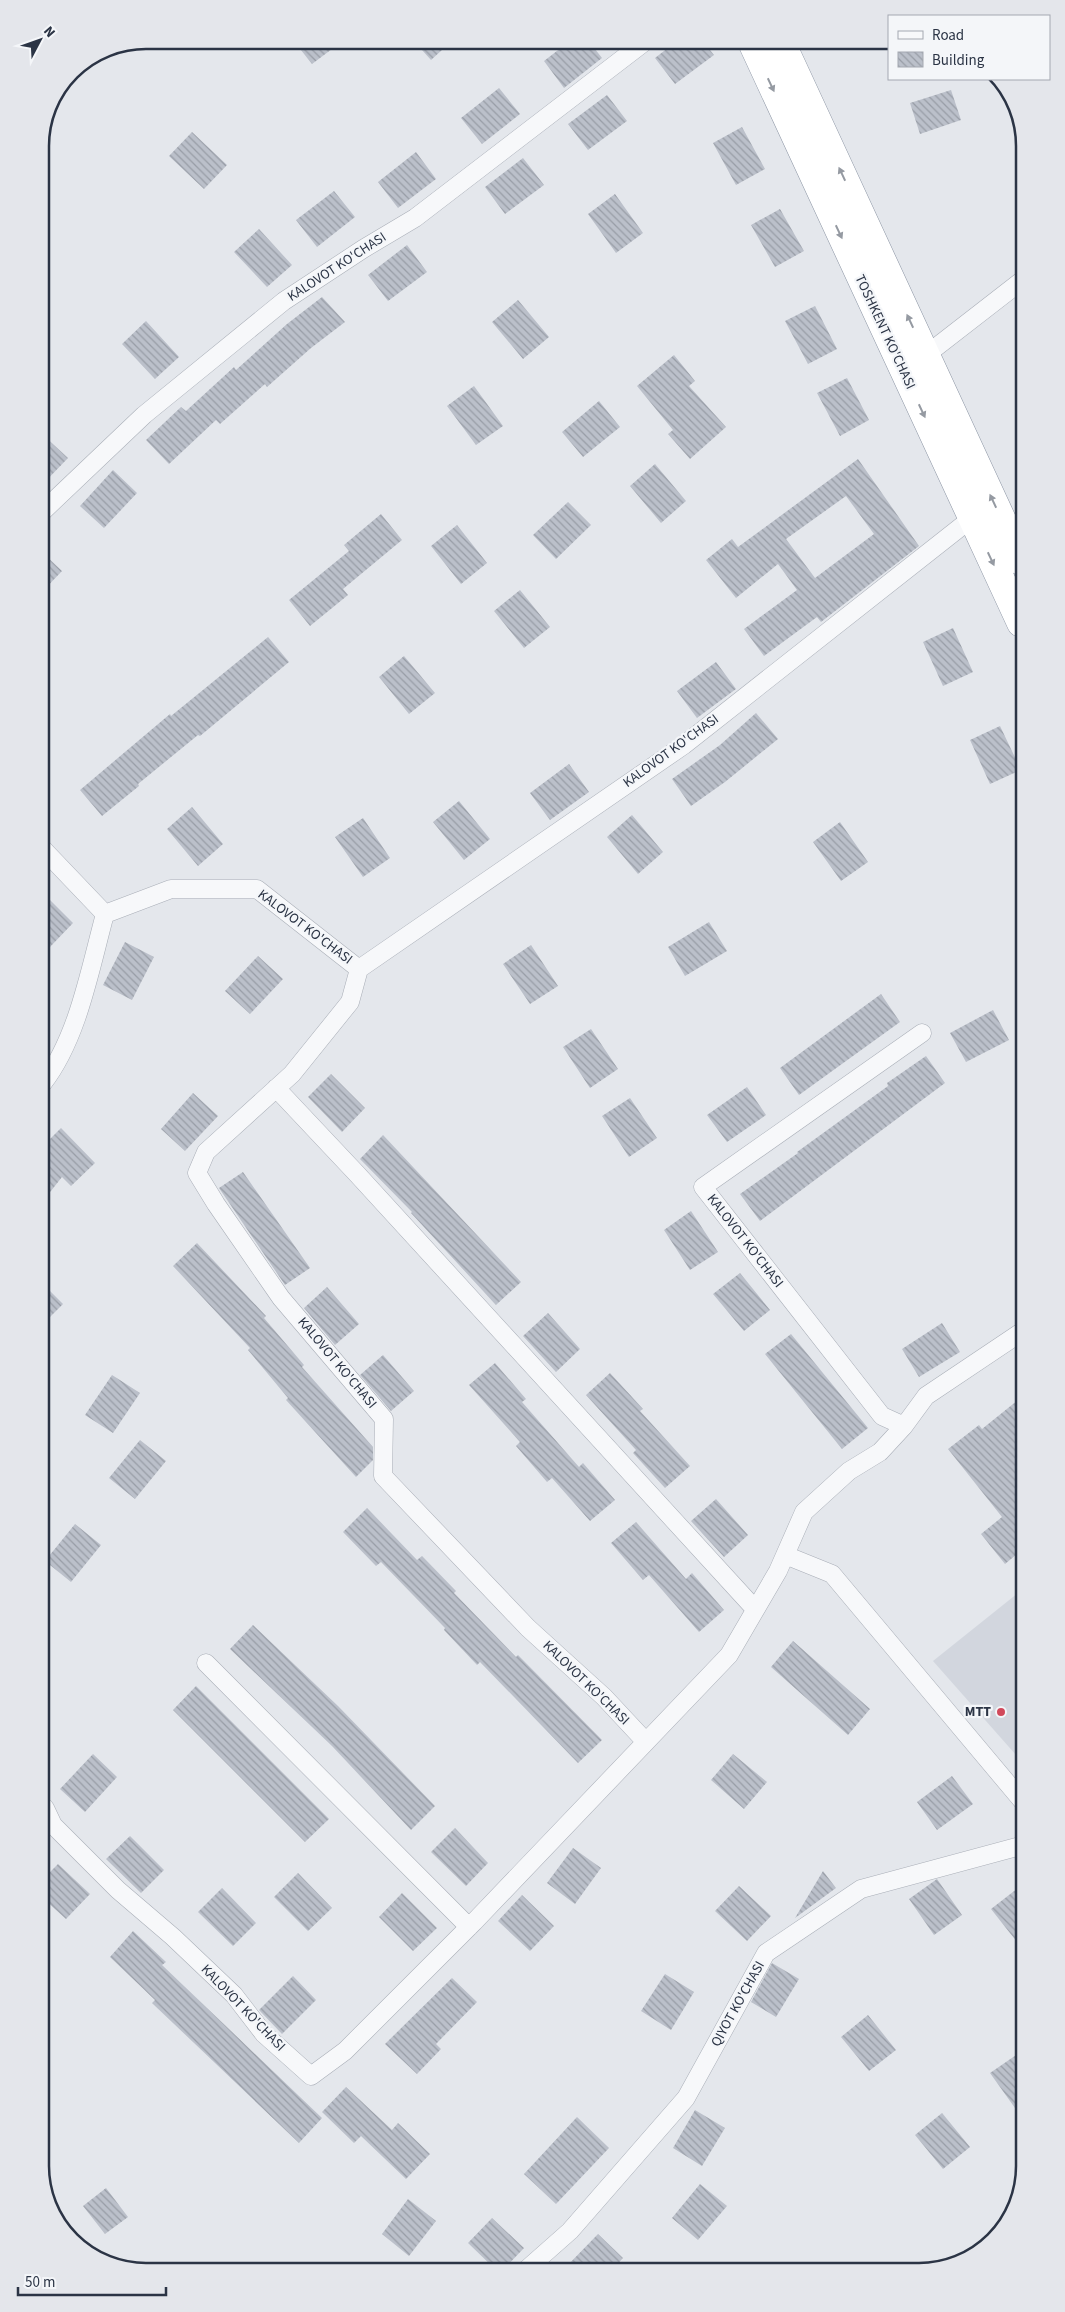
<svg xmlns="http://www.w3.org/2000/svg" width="1065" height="2312" font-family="'Source Sans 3',sans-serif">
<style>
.built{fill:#d2d6de}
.building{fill:url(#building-back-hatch);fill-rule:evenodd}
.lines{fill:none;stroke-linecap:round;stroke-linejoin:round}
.minor-casing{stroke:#a9aeb7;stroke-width:19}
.trunk-casing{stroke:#8b94a3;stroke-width:29}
.minor{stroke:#f7f8fa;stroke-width:18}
.trunk{stroke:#fff;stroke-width:28}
.oneway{fill:#959aa2}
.poi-dot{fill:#d1495b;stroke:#f4f6f9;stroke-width:2}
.labels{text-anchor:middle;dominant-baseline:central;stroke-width:4.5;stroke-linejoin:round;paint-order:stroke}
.street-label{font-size:14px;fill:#2b3445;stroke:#f4f6f9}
.poi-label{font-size:14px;font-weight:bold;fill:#2b3445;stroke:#f4f6f9;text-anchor:end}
.rim{fill:none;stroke:#2b3445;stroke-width:2.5}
</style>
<defs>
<pattern id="building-back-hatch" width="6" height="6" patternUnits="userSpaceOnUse" patternTransform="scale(1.25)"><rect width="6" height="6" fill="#bbc0ca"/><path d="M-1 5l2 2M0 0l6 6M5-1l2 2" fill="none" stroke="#989da6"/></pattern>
</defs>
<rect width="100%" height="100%" fill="#e4e7ec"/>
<!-- built -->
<path class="built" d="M1023,1589L1024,1764L933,1661Z"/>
<!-- building -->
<path class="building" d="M293,40H344L312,64Z
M413,40H453L431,60Z
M571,40H588L602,58L564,88L544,61Z
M678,40H702L714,55L675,84L655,58Z
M499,88L520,114L482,144L461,118Z
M951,90L961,120L920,134L910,103Z
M607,95L627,121L588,150L568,124Z
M742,127L765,169L736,185L713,143Z
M192,132L227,165L204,189L169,156Z
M416,152L436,179L398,208L378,182Z
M523,158L544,185L505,214L485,187Z
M334,191L355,217L317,247L296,220Z
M615,194L643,233L616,253L588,214Z
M780,209L804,251L775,267L751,225Z
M259,229L292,265L267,287L234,252Z
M407,245L427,272L388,301L368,275Z
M322,297L345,322L311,348L267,387L265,384L220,424L216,420L169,464L146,440L181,407L186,411L234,367L236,370L287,324Z
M518,300L549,337L523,359L492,322Z
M815,306L837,349L808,364L785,321Z
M146,321L179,357L155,379L122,344Z
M674,355L695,381L689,386L726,427L690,459L668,434L673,430L637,386Z
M847,378L869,420L840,436L817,393Z
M474,386L503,426L476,445L447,406Z
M599,401L620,427L583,457L562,432Z
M41,433L68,458L41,486Z
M858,459L919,546L821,622L817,617L764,656L744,629L797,590L778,564L736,598L706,560L732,539L738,547ZM846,496L874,534L815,578L786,539Z
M655,464L686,501L661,523L630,486Z
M113,470L137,493L104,528L80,506Z
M568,502L591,525L556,559L533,535Z
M381,514L402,540L343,589L348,595L310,626L289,600L349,551L344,545Z
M457,525L487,563L461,584L431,546Z
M41,551L62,571L41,593Z
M520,590L550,627L524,648L494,611Z
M953,628L973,672L943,686L923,642Z
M268,637L289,662L200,736L198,735L138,784L139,786L102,816L80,790L170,714L171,716Z
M404,656L435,693L409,714L379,677Z
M716,662L736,689L697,718L677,691Z
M756,713L778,739L725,782L691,806L672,779L720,745Z
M1000,726L1021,770L990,784L970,740Z
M569,764L589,792L550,820L530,793Z
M459,801L490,839L464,860L433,822Z
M192,807L223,844L198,866L167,829Z
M632,815L663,852L638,874L607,837Z
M363,818L390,858L363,877L335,837Z
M840,822L868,862L841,881L813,842Z
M42,892L73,923L50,947L42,939Z
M709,922L727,951L685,976L668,947Z
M125,942L154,957L132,1000L103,985Z
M531,945L558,986L530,1004L503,964Z
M258,956L283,979L250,1014L225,991Z
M881,994L900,1022L799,1095L780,1068Z
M993,1010L1009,1040L966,1062L950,1033Z
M591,1029L618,1069L590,1088L563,1047Z
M926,1056L945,1083L760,1221L740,1194L798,1153L797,1152L888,1086L887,1083Z
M331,1074L365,1108L342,1132L308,1097Z
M747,1087L766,1115L727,1142L707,1115Z
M193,1093L218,1116L185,1151L161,1129Z
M630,1098L657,1138L629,1157L602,1116Z
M61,1128L95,1163L71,1186L62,1177L43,1201V1146Z
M383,1135L521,1282L496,1305L411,1213L412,1212L360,1159Z
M243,1172L310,1268L285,1285L219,1188Z
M691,1211L718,1252L690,1270L664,1230Z
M197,1243L266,1316L264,1318L304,1365L302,1367L373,1447V1460L356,1477L286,1400L288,1398L248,1350L250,1348L173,1266Z
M740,1273L770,1310L744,1331L713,1294Z
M43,1284L63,1304L43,1324Z
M327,1287L359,1324L335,1345L304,1308Z
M548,1313L580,1349L556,1372L523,1336Z
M942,1323L960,1352L919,1377L902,1349Z
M791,1334L868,1428L842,1449L765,1354Z
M383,1355L414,1391L391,1411L360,1375Z
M495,1363L526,1399L522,1402L579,1467L583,1463L615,1500L590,1521L552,1478L547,1482L516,1446L520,1442L469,1385Z
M610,1373L643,1409L640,1411L690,1466L665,1488L633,1453L636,1450L586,1395Z
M112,1375L140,1393L113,1433L85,1415Z
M1023,1396V1549L1005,1564L981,1534L1002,1517L948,1449L979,1425L982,1429Z
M140,1440L166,1461L135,1499L109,1478Z
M716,1499L748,1535L724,1557L691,1521Z
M367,1508L417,1560L422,1556L456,1591L454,1593L516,1657L518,1655L602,1740L578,1763L480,1662L477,1665L444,1630L445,1628L381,1562L376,1566L343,1532Z
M636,1522L686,1579L692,1573L724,1610L699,1632L649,1575L643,1580L611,1543Z
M75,1524L101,1545L71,1582L45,1561Z
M253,1625L338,1706L435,1806L411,1830L332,1746L230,1649Z
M793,1641L870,1709L848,1735L771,1667Z
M196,1686L329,1819L305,1842L173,1710Z
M93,1754L117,1777L85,1812L60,1789Z
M733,1754L767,1782L744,1809L711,1780Z
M952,1776L973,1804L937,1830L917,1802Z
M455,1828L488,1863L466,1886L431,1852Z
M130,1836L164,1870L141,1893L106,1859Z
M573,1848L601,1868L575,1904L547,1883Z
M58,1864L90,1894L66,1919L45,1900V1877Z
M823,1871L836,1888L795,1918Z
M298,1873L332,1908L308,1931L274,1897Z
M937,1879L962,1915L934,1935L909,1899Z
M739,1886L771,1916L747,1941L715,1911Z
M222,1888L256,1923L233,1946L198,1912Z
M1018,1888L1024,1896V1951L991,1909Z
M402,1893L437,1928L413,1951L379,1917Z
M522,1895L554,1926L530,1951L498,1921Z
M133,1931L166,1962L162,1965L322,2118L299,2143L152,2003L155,2000L110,1957Z
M772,1963L799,1979L776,2017L751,2002Z
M665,1974L694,1992L671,2030L641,2011Z
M293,1976L316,2000L282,2034L259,2010Z
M452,1978L477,2002L436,2044L441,2049L417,2074L385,2044Z
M868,2015L896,2050L869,2071L841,2037Z
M1019,2053L1025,2061V2122L990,2073Z
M346,2087L392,2130L398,2123L430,2154L406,2179L361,2136L354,2143L322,2112Z
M695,2110L725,2128L702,2166L673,2148Z
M942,2113L970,2147L943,2169L915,2135Z
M577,2117L609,2148L556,2204L524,2174Z
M700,2184L727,2206L698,2240L672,2218Z
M106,2188L128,2217L105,2234L83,2206Z
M408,2199L436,2221L409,2256L382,2234Z
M492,2218L524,2248L504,2269H495L468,2243Z
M598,2234L623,2258L613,2269H564Z"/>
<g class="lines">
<defs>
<path id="minor" d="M926,355L1020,282
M41,513L144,415L284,301L363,249L415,218L647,40
M42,848L105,914L171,889H257L359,969L684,745L972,518
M359,969L350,1002L292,1074L206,1152L197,1173L216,1204L281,1298L384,1419L383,1476L528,1628L604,1697L646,1742
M43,1083C78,1038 90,969 105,914
M276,1088L357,1174L755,1609
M904,1426L882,1416L703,1187L922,1033
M785,1555L832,1574L1024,1803
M206,1663L469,1927
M45,1808L53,1825L118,1890L173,1937L234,1995L264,2034L311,2076L345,2051L474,1922L729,1655L778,1571L804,1512L849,1471L880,1452L904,1426L926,1396L1023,1331
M527,2269L570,2231L686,2098L766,1953L861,1889L1024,1845"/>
<path id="trunk" d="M751,40L1021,623
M780,40L1021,561"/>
</defs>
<!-- minor casing -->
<use href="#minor" class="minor-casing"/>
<!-- trunk casing -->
<use href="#trunk" class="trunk-casing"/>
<!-- minor -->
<use href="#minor" class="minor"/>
<!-- trunk -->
<use href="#trunk" class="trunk"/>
</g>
<!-- one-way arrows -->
<defs><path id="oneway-solid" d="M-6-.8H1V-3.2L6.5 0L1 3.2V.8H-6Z" transform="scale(1.25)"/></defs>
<g class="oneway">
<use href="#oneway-solid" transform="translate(771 85) rotate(65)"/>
<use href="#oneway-solid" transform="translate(842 174) rotate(-115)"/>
<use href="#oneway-solid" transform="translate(839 232) rotate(65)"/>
<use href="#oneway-solid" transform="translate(910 321) rotate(-115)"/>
<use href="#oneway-solid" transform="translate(922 411) rotate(65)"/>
<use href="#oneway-solid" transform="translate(993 501) rotate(-115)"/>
<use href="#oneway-solid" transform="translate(991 559) rotate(65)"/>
</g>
<!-- markers -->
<circle class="poi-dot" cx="1001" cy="1712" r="5"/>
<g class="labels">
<!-- street labels -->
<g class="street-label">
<text transform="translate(337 267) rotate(-33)">KALOVOT KO'CHASI</text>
<text transform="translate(885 332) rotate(65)">TOSHKENT KO'CHASI</text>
<text transform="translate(671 751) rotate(-36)">KALOVOT KO'CHASI</text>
<text transform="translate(305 927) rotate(37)">KALOVOT KO'CHASI</text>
<text transform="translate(745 1241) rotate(52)">KALOVOT KO'CHASI</text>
<text transform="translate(337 1363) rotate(50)">KALOVOT KO'CHASI</text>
<text transform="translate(586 1683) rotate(44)">KALOVOT KO'CHASI</text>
<text transform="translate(738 2004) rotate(-61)">QIYOT KO'CHASI</text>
<text transform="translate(243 2008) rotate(46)">KALOVOT KO'CHASI</text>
</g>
<!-- poi labels -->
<g class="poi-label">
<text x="991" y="1712">MTT</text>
</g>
</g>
<!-- crop -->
<path d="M0 0H1065V2312H0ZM146 49H919A97 97 0 0 1 1016 146V2166A97 97 0 0 1 919 2263H146A97 97 0 0 1 49 2166V146A97 97 0 0 1 146 49Z" fill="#e4e6eb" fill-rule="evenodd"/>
<path class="rim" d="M146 49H919A97 97 0 0 1 1016 146V2166A97 97 0 0 1 919 2263H146A97 97 0 0 1 49 2166V146A97 97 0 0 1 146 49Z"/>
<!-- legend -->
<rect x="888" y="15" width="162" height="65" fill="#f4f6f9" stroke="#a4a8b1"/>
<rect x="898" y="31" width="25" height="8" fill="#f7f8fa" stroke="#a4a8b1"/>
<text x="932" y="40" font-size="15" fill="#2b3445">Road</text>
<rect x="898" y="52" width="25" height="15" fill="url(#building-back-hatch)" stroke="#a4a8b1"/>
<text x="932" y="65" font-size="15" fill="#2b3445">Building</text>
<!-- north arrow -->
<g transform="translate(40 40) rotate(49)" stroke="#f4f6f9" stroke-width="4" paint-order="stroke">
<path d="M0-4L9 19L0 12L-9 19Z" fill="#2b3445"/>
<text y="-8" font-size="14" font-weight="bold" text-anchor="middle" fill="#2b3445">N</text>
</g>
<!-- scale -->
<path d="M18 2287v8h148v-8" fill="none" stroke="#2b3445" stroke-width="2.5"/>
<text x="25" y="2287" font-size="15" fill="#2b3445" stroke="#f4f6f9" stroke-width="4" paint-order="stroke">50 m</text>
</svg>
